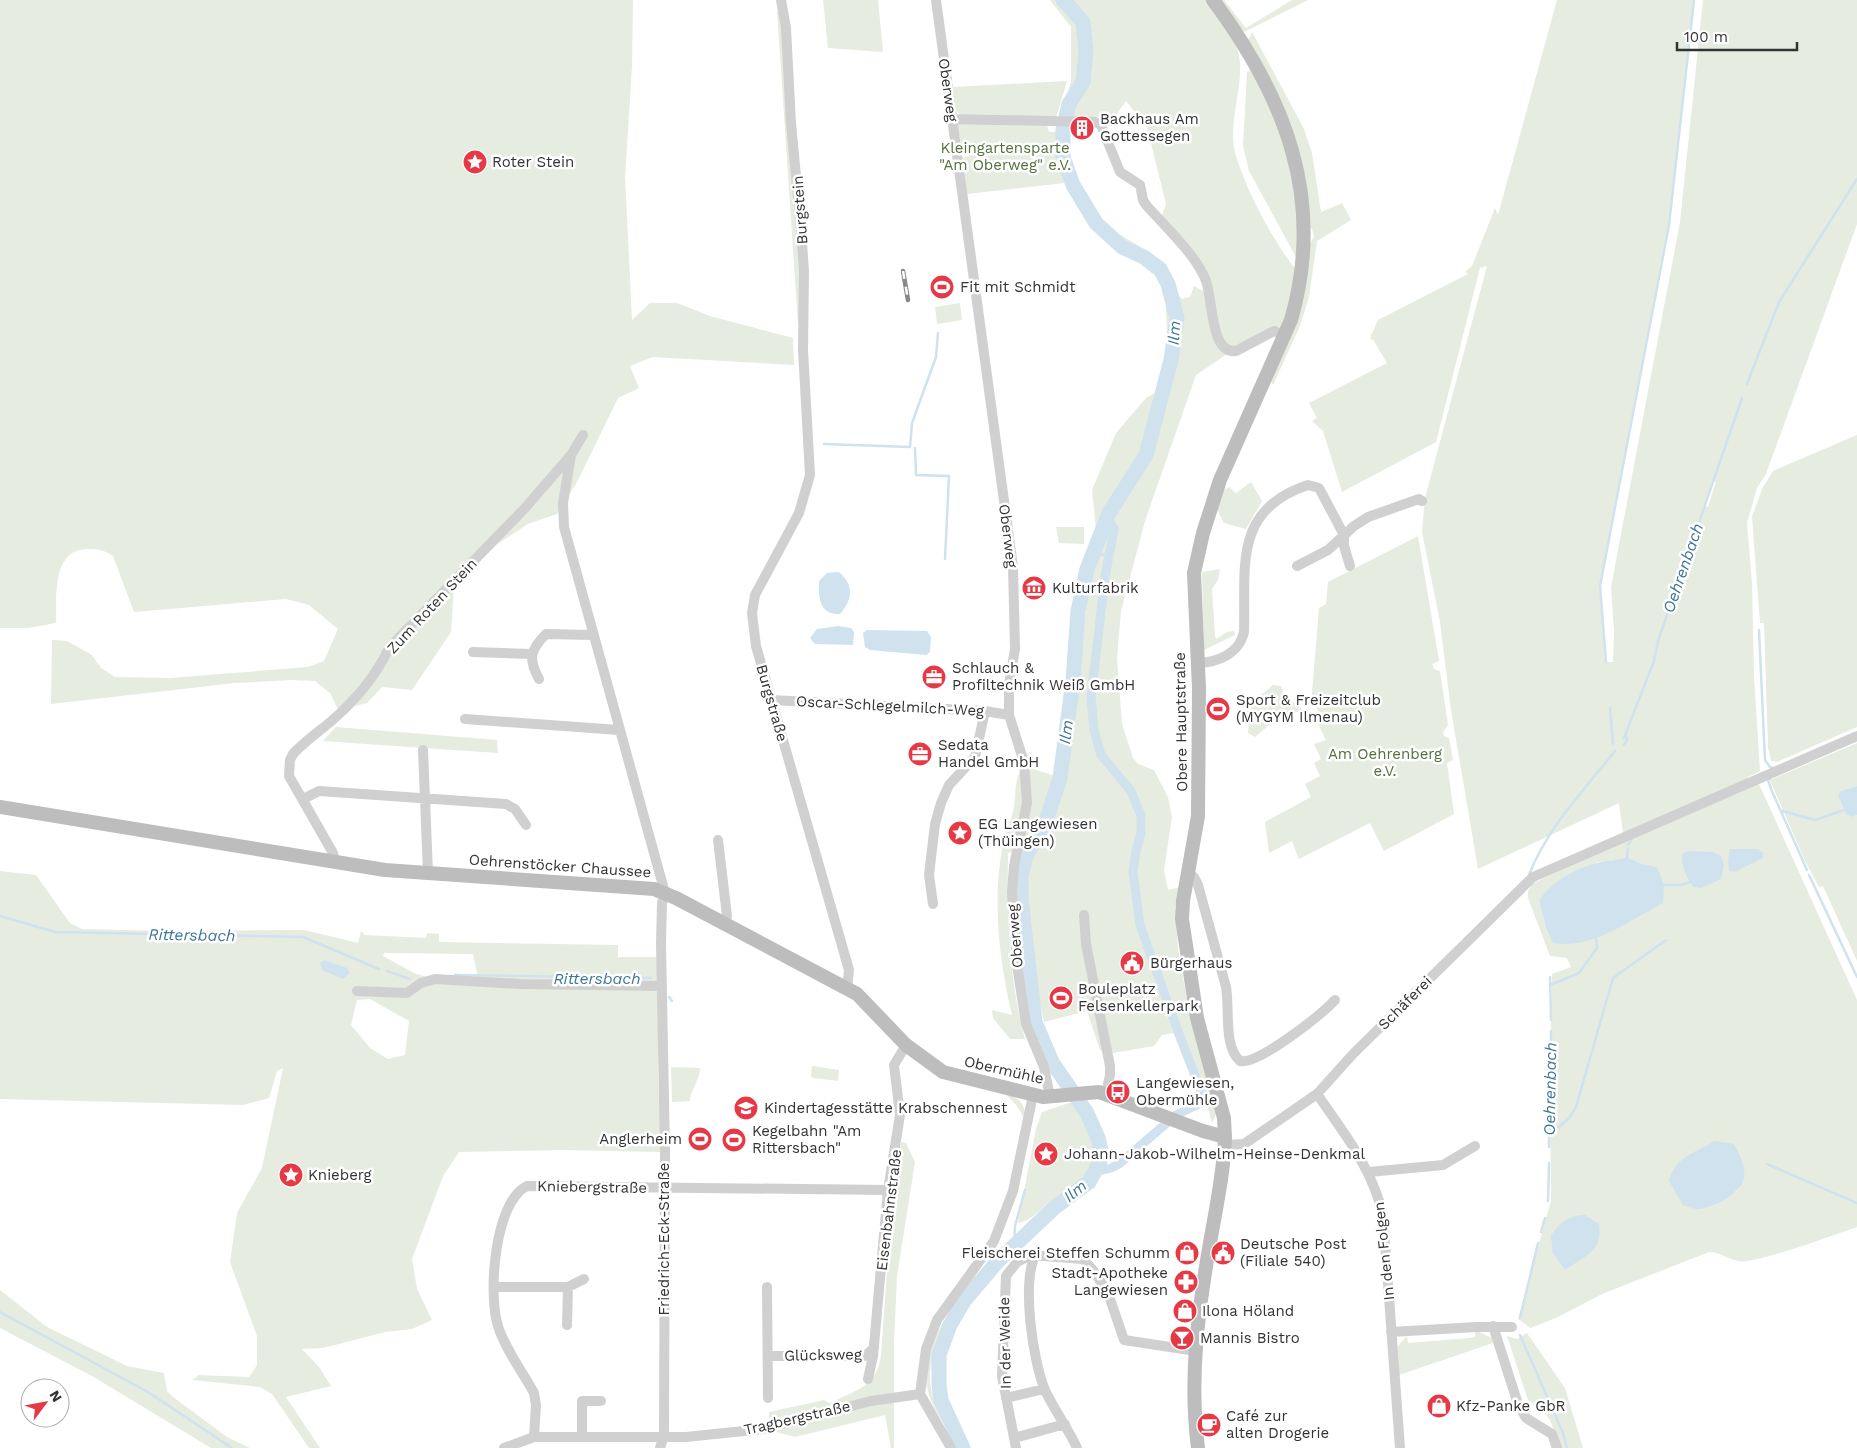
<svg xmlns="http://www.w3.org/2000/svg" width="1857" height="1448" font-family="'Work Sans',sans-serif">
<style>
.green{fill:#e6ecdf;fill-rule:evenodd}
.water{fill:#cfe2ee}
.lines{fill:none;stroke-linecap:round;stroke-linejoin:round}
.stream{stroke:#cfe2ee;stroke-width:2.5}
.canal{stroke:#cfe2ee;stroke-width:9}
.river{stroke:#cfe2ee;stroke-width:15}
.street{stroke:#d0d0d0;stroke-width:10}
.secondary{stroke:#bdbdbd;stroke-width:14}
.rail-casing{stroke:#888;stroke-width:4.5}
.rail{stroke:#fff;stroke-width:2.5;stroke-dasharray:8;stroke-linecap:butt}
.labels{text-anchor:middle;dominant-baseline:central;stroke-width:5;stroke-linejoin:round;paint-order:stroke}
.street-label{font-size:15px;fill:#333;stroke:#fff}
.poi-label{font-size:15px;fill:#333;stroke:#fff;text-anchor:start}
.park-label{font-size:15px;fill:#56703f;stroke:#fff}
.water-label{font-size:16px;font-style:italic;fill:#3f7597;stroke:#fff}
</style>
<rect width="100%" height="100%" fill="#fff"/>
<!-- green -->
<path class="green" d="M0,0H633L632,66L625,177L632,320L650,303H677L710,316L793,338L794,365L653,357L630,366L639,388L618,398L577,482L557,514L528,524L496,545L454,587L451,632L412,690L382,687L367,703L338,710L330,693L315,681L292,680L235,683L51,704L52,640L67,641L92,655L101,668L115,677L170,678L308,667L324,661L338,629L309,605L286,599L134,612L113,556C105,550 98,549 88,549C51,549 57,598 56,623L28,628H0Z
M823,0H878L883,52L828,48Z
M1050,0H1206C1217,16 1233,32 1238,51C1245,79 1232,110 1233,138C1233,167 1276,249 1297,270L1283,325L1231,349L1221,337L1208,280L1161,218L1166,204L1147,127L1126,101L1116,115L1083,119L1061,117L1071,81V27Z
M1218,0H1224L1246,28L1292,0H1308L1244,32H1241Z
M1557,0H1693L1668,225L1599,586L1605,662H1613L1614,631L1611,587L1680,222L1703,0H1857V224L1766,474L1757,488L1747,523L1752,583L1754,676L1760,771L1748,777L1747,781L1623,833L1619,803L1478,869L1451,710L1440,622L1422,532L1425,498L1487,266L1480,268L1436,442L1342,492L1323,431L1312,421L1317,418L1309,403L1387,363L1374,341L1370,338L1378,320L1468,274L1465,272L1472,266L1495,208L1498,215ZM1716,481L1708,507L1704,506L1713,482Z
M777,11L782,16L799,241L800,318L798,324Z
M1252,32L1304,129L1312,153L1321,212L1342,203L1351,220L1317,241L1309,297L1300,326L1273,385L1271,382L1292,333L1310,243L1314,237L1312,229L1310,228L1307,201L1248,41Z
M1253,69L1284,139L1299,219L1296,257L1249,171L1243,146L1247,72Z
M1067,81L1056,118L963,116L956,111L953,87Z
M960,122L1047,125L1049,132H1057L1056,151L1064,183L967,194L963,158L972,154L970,146L961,145L957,124Z
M1112,230C1138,245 1154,253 1171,279C1176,285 1176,293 1182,299L1190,297L1194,286L1208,294L1227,354L1196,375L1145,521L1121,611L1117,658L1122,724L1133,758L1138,764L1154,770L1168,797L1172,817L1164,870L1168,890L1181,887L1175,907L1178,949L1190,1016L1217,1112L1212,1123L1202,1087H1198L1174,1033L1162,1035L1154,1046L1107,1054L1100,1050L1087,1011L1044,1022L1037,988L1026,899L1023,848L1008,853C1007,913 1009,982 1025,1039H1010L993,1018L992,1010L1012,1015C999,961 992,899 1003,844C1006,831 1012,819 1014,807C1016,792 1014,780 1023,766L1056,776L1075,695L1096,529L1092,490L1116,433L1146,398L1160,390L1168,359L1165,284L1120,247Z
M960,303L962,320L937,324L935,307Z
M1857,435V727L1777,762L1771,761L1768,748L1764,623H1760L1752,517L1762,489L1773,471Z
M1251,482L1262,501L1246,529L1224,523L1216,507L1224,490L1229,487L1236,493Z
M1056,527H1084V544L1059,543Z
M1418,536L1439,661L1432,664L1434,669L1440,671L1448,725L1443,732L1444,736L1449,738L1453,760L1447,763L1454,814L1384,851L1370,823L1299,859L1292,841L1269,853L1265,822L1311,797L1305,784L1320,776L1314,763L1321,759L1314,744L1326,740L1317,722L1322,719L1312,699V693L1319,608L1326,604L1328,582Z
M1220,569L1218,580L1212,589L1215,636L1216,639L1227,632L1234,631L1235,635L1204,650L1202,572Z
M1273,685L1281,686L1286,699L1299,705L1303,711L1281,715L1255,737L1248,733L1249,723L1245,701L1260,696Z
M336,727L497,740L498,753L323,741Z
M1857,743V786L1841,791L1852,817L1857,815V961L1823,886L1819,887L1805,861L1770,780Z
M1759,784L1857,1000V1227C1837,1234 1753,1265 1738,1261C1727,1259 1721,1252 1709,1252L1602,1294L1556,1318L1530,1328L1518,1319L1551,1201L1550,1087L1552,974L1571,967L1567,958L1550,956L1528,898V891L1532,884L1578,861ZM1627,857L1642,864L1657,867L1546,927L1539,901L1598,862L1618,860ZM1744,1178L1737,1191L1714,1205Z
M0,871L36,875L70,923L82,929L164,931L304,930L358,943L361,931L365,935L426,938L427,933L439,934V942L618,945V957H659L658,1072L661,1152L563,1150L459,1152L443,1176L412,1259L417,1289L432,1320L412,1329L385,1332L323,1348L302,1349L319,1367L331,1386L286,1397L320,1448H309L272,1394L260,1387L192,1380L199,1375L249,1377L257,1365V1336L230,1262L237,1213L262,1168L283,1068L277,1071L269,1098L243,1105L0,1099ZM384,953L473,954L478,978H430L414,973L383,956ZM370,999L409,1021L405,1055L388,1059L370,1048L351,1025L357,1000Z
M812,1066L839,1070L838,1081L813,1078L811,1076Z
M671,1067L700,1068C700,1080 691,1088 690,1101L672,1102Z
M1004,1092C1019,1098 1026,1103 1025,1120L1017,1106Z
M1075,1101C1094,1128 1111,1158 1080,1183C1071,1191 1059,1196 1050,1202C1039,1210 1031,1221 1018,1223L1036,1129L1042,1112Z
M901,1142L906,1143L915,1162L897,1276L894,1343V1448H891L885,1415L795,1437L769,1430V1412L824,1400L830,1403C856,1390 877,1387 881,1355L893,1189Z
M0,1290L47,1327L127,1366L164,1373L167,1391L173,1397L227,1437L250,1448H211L92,1376L0,1328Z
M955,1304L958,1308C943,1332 922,1365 933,1395C938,1408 947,1421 954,1433L952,1436C944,1423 933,1409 929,1395C919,1364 938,1328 955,1304Z
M1475,1330L1492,1338L1493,1343L1399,1375L1398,1346L1407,1336L1408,1343L1470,1338L1475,1337Z
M1527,1333L1565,1388L1583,1448H1560L1550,1420L1544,1412L1528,1400L1507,1336L1517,1339Z"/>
<!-- water -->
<path class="water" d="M839,572C854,585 853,599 840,614C820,615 818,598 819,581L827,573Z
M838,626L851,628L854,632L853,645L815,644L810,638L817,629Z
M867,630L927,631L931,637L930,652L926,655L870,650L865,647L863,633Z
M1857,786V815L1852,817L1846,814L1838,795L1841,791Z
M1730,849H1758L1763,853V858L1735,872L1729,871L1728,861Z
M1688,851L1713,852L1721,856L1724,865L1721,879L1701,888L1693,887C1686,876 1682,868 1682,854Z
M1627,857L1642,864L1657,867L1664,885L1663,903C1630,920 1592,950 1553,943L1546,927L1539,901C1551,882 1574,869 1597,863C1607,860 1617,861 1627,857Z
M324,960L347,968L350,973L343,979L322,970L320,963Z
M1715,1141L1734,1144C1739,1154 1746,1166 1744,1178C1741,1194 1713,1208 1698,1209C1693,1209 1687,1206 1683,1205L1669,1181C1673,1159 1697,1151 1715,1141Z
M1585,1215L1599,1224C1603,1252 1585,1256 1565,1270L1553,1253L1551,1236C1560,1222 1567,1216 1585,1215Z"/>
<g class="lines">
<!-- stream -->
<path class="stream" d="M1747,384L1779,302L1857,179
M824,444L910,447
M910,447L912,423L936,357L938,333
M915,448L916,475L949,476L945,559
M1094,554L1109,555
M1759,630L1765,760L1770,767L1773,768
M1606,662L1600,586L1669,225L1694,0
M1610,708L1613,744
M1624,738L1654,661L1658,641L1742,398
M1624,745L1627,740L1626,735
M1770,779L1768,780L1771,789L1807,870
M1782,811L1815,820L1844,810
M1628,845L1632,839
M1627,857L1628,849
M1529,875C1547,828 1584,790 1615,751
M1809,875L1857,977
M1664,885H1681L1690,882
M0,916L55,932L303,937L379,969
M387,971L410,979
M455,975L651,978
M1550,977L1551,1020
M1550,985L1579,973L1597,948L1596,937
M669,997L672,1001
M1549,1136L1569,1118L1576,1107L1613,978L1666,940
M1549,1147L1551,1031
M1767,1164L1857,1203
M1548,1201L1549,1163
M1541,1232L1545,1218
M1014,1246L1015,1226L1025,1190
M0,1312L148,1392L232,1448
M1520,1318L1538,1243
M1520,1335L1563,1433L1567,1448"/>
<!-- canal -->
<path class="canal" d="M1095,1172L1111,1168L1119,1164L1176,1115L1205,1101L1180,1037L1140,925L1133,872L1136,851L1141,833V816L1131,791L1101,755L1094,730L1091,698L1105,577L1114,529L1108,518"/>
<!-- river -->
<path class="river" d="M963,1448L941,1400L939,1384V1355L950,1325L964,1301L998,1261L1054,1208L1089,1182L1099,1164L1102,1154L1098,1138L1087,1113L1052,1062L1035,1022L1021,899V876L1026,856L1046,821L1060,778L1073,681L1078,611L1087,569L1109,513L1146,455L1171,360L1177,318L1168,284L1160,269L1144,257L1122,247L1096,223L1073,185L1063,157V130L1069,104L1083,82L1086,51L1083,22L1063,0"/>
<!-- street -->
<path class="street" d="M781,0L786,28L791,123L801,229L804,271L803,350L810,475L799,513L755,595L752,613L756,646L849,970L847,989
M936,0L1013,567L1015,649L1009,684V715L1024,762L1027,803L1014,866L1012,892L1017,965L1026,1024L1044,1067L1050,1097
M952,119L1095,122L1101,125L1120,172L1140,185C1141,189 1142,195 1143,200C1146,207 1155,214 1160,220C1176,238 1197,258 1206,281C1213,299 1210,354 1236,351L1274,331L1286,335
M571,455L563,503L564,527L665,893L662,903L661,943L665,1152L664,1435L660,1448
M1297,566L1328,550L1354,526L1368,517L1419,499L1422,501
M473,652L531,654
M1198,663C1218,662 1239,654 1244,632C1246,568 1232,510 1308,485L1319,488L1344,535V546L1350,566
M539,679C528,659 530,650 546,634L593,635
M771,700L985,711L1009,715
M465,719L619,730
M423,750L428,873
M303,799L319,791L506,804L515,809L526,825
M718,840L727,916L725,925
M335,863L333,853L289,776L290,760L293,754C304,742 317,733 329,723C354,702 375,678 389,648L525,508L571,455L583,435
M1188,872L1194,877L1198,885L1226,987C1230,1009 1223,1046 1240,1061C1258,1065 1321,1015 1335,1000
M933,904L929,875L935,824L941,803L949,785L975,757L985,711
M1084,915L1086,944L1110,1066V1075L1106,1094
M357,991L407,993L421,983L435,979L520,984L661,986
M1317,1094C1344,1133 1372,1168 1383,1215L1400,1448
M1225,1145L1244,1144L1317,1094L1353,1054L1533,877L1857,736
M1369,1172L1443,1165L1475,1146
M1036,1254C1021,1281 1033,1362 1045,1390C1054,1410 1068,1428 1077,1448
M495,1287H568L584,1279
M767,1287L768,1398
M567,1325L568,1287
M1493,1326L1518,1404L1526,1418L1552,1434L1557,1448
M1391,1332L1476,1327H1512
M768,1356H865L874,1348
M868,1379L873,1356L888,1190L900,1115L894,1065L906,1045
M920,1394L926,1349L937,1320L994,1241L1013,1191L1033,1095
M920,1394L951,1448
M1006,1398L1044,1389
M582,1436V1401H601
M534,1437L536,1405L534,1393C523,1373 504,1347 498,1326C488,1295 494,1202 527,1186L888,1190
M1014,1438L1065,1424
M504,1448L534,1437H686L763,1429L871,1401L920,1394
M1016,1448L1002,1376L1006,1276L1017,1262L1031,1255L1083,1259L1093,1270L1108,1293L1124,1340L1196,1351"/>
<!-- secondary -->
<path class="secondary" d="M0,807L385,870L654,889L676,898L857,994L906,1045L943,1072L1043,1097L1099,1092L1203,1131L1225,1137
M1198,1448C1189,1379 1198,1311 1210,1243C1216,1208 1224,1172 1225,1137L1224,1118L1197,1018L1182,919L1183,901L1198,816L1199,689L1194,573L1203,533L1220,480L1291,320C1326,199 1285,97 1213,0"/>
<defs>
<path id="rail" d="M903,271L908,300"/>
</defs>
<!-- rail casing -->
<use href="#rail" class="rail-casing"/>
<!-- rail -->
<use href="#rail" class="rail"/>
</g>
<!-- icons -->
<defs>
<symbol id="building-disc" viewBox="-11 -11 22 22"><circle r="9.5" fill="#e63946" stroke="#fff"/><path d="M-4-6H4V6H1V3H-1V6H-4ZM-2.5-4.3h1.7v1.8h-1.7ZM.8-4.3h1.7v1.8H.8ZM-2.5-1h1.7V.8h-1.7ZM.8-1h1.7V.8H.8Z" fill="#fff"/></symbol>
<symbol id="sight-disc" viewBox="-11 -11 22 22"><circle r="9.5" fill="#e63946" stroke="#fff"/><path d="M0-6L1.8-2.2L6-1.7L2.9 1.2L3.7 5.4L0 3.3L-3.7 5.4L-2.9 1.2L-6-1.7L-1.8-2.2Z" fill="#fff"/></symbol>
<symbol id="stadium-disc" viewBox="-11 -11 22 22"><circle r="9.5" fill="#e63946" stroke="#fff"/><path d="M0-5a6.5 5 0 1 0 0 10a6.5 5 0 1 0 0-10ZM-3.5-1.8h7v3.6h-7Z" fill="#fff"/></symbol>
<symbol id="museum-disc" viewBox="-11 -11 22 22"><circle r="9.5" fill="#e63946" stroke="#fff"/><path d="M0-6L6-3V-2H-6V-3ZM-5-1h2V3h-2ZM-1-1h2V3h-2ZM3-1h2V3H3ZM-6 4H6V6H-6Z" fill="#fff"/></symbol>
<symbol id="office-disc" viewBox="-11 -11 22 22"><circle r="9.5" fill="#e63946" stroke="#fff"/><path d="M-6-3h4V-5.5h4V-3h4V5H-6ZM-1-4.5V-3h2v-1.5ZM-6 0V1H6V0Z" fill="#fff"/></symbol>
<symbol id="civic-disc" viewBox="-11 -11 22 22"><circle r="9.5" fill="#e63946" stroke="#fff"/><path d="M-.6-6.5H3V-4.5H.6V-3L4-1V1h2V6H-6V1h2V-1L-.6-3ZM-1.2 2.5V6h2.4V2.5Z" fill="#fff"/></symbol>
<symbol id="bus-disc" viewBox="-11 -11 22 22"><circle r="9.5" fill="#e63946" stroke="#fff"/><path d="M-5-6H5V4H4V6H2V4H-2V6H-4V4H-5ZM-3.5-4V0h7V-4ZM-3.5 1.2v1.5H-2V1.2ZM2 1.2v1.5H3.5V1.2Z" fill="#fff"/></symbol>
<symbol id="school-disc" viewBox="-11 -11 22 22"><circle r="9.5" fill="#e63946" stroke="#fff"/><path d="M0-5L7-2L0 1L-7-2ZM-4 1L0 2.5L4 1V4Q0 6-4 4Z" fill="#fff"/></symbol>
<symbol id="shop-disc" viewBox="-11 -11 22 22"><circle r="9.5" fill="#e63946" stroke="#fff"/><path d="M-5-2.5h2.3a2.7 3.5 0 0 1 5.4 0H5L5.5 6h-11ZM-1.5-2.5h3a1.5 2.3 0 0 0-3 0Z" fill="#fff"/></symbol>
<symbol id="pharmacy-disc" viewBox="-11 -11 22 22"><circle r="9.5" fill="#e63946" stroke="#fff"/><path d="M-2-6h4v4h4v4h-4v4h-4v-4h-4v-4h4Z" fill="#fff"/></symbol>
<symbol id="bar-disc" viewBox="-11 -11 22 22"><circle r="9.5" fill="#e63946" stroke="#fff"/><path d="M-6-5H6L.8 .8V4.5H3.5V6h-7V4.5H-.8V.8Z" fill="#fff"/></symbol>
<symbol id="cafe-disc" viewBox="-11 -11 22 22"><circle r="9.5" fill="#e63946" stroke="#fff"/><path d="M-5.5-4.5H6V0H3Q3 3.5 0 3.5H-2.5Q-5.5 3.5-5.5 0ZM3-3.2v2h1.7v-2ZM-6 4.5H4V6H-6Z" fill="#fff"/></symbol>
</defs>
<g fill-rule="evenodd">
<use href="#building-disc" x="1068" y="114" width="28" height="28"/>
<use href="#sight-disc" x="461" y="148" width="28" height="28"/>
<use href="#stadium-disc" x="928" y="273" width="28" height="28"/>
<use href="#museum-disc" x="1020" y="574" width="28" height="28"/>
<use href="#office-disc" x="920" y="663" width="28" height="28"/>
<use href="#stadium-disc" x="1204" y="695" width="28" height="28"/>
<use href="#office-disc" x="906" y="740" width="28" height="28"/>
<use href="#sight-disc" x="946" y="819" width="28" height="28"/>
<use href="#civic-disc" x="1118" y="949" width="28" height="28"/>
<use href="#stadium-disc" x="1047" y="984" width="28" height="28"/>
<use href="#bus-disc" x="1104" y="1078" width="28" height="28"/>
<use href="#school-disc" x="732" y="1094" width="28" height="28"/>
<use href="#stadium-disc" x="686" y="1125" width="28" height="28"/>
<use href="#stadium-disc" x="720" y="1126" width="28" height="28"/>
<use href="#sight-disc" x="1032" y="1140" width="28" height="28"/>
<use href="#sight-disc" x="277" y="1161" width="28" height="28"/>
<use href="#shop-disc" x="1173" y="1239" width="28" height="28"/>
<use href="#civic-disc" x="1209" y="1239" width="28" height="28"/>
<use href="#pharmacy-disc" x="1172" y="1268" width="28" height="28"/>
<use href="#shop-disc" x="1171" y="1297" width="28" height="28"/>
<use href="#bar-disc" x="1168" y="1324" width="28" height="28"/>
<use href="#shop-disc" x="1425" y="1392" width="28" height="28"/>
<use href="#cafe-disc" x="1195" y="1411" width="28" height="28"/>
</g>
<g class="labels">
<!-- street labels -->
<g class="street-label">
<text transform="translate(948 90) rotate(82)">Oberweg</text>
<text transform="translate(800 210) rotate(-94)">Burgstein</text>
<text transform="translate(1008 536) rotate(83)">Oberweg</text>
<text transform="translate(432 606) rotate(-47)">Zum Roten Stein</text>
<text transform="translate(772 703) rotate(74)">Burgstraße</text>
<text transform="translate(890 706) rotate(3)">Oscar-Schlegelmilch-Weg</text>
<text transform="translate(1181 722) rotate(-91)">Obere Hauptstraße</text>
<text transform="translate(560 866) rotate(4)">Oehrenstöcker Chaussee</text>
<text transform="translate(1015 936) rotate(-95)">Oberweg</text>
<text transform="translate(1405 1003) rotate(-45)">Schäferei</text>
<text transform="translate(1004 1070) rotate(13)">Obermühle</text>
<text transform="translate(592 1187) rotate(1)">Kniebergstraße</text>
<text transform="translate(889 1210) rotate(-83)">Eisenbahnstraße</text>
<text transform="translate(664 1239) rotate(-90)">Friedrich-Eck-Straße</text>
<text transform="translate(1384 1251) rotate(-96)">In den Folgen</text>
<text transform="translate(1005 1343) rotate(-91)">In der Weide</text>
<text transform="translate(823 1355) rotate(-1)">Glücksweg</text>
<text transform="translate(797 1418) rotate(-13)">Tragbergstraße</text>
</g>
<!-- poi labels -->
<g class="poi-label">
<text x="1100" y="119">Backhaus Am<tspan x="1100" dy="17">Gottessegen</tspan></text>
<text x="492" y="162">Roter Stein</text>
<text x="960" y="287">Fit mit Schmidt</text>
<text x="1052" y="588">Kulturfabrik</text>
<text x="952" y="668">Schlauch &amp;<tspan x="952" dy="17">Profiltechnik Weiß GmbH</tspan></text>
<text x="1236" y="700">Sport &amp; Freizeitclub<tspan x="1236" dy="17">(MYGYM Ilmenau)</tspan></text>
<text x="938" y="745">Sedata<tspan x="938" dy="17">Handel GmbH</tspan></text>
<text x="978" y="824">EG Langewiesen<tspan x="978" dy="17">(Thüingen)</tspan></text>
<text x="1150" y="963">Bürgerhaus</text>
<text x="1078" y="989">Bouleplatz<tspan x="1078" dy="17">Felsenkellerpark</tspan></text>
<text x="1136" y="1083">Langewiesen,<tspan x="1136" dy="17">Obermühle</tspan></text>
<text x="764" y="1108">Kindertagesstätte Krabschennest</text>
<text x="752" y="1131">Kegelbahn "Am<tspan x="752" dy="17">Rittersbach"</tspan></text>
<text x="682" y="1139" text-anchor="end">Anglerheim</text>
<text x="1064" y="1154">Johann-Jakob-Wilhelm-Heinse-Denkmal</text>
<text x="308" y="1175">Knieberg</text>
<text x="1240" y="1244">Deutsche Post<tspan x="1240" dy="17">(Filiale 540)</tspan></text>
<text x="1170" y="1253" text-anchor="end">Fleischerei Steffen Schumm</text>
<text x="1168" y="1273" text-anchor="end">Stadt-Apotheke<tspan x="1168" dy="17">Langewiesen</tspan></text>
<text x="1202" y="1311">Ilona Höland</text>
<text x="1200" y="1338">Mannis Bistro</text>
<text x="1456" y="1406">Kfz-Panke GbR</text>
<text x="1226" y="1416">Café zur<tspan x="1226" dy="17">alten Drogerie</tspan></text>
</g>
<!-- park labels -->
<g class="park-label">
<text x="1005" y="148">Kleingartensparte<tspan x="1005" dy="17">"Am Oberweg" e.V.</tspan></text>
<text x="1385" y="754">Am Oehrenberg<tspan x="1385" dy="17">e.V.</tspan></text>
</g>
<!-- water labels -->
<g class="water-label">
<text transform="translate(1174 333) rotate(-86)">Ilm</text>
<text transform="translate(1683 568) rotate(-71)">Oehrenbach</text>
<text transform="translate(1066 732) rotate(-82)">Ilm</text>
<text transform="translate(192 935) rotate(1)">Rittersbach</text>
<text x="597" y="978">Rittersbach</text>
<text transform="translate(1550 1089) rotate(-89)">Oehrenbach</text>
<text transform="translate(1075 1191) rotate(-40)">Ilm</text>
</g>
</g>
<!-- north arrow -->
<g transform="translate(45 1403) rotate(58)"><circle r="24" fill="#ffffff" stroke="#adadad"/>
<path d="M0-4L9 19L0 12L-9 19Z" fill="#e63946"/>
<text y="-8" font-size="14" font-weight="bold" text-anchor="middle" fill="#333333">N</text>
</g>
<!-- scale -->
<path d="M1677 42v8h120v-8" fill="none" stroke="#333333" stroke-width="2.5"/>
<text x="1684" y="42" font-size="15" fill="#333333" stroke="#ffffff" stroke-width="4" paint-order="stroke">100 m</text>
</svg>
